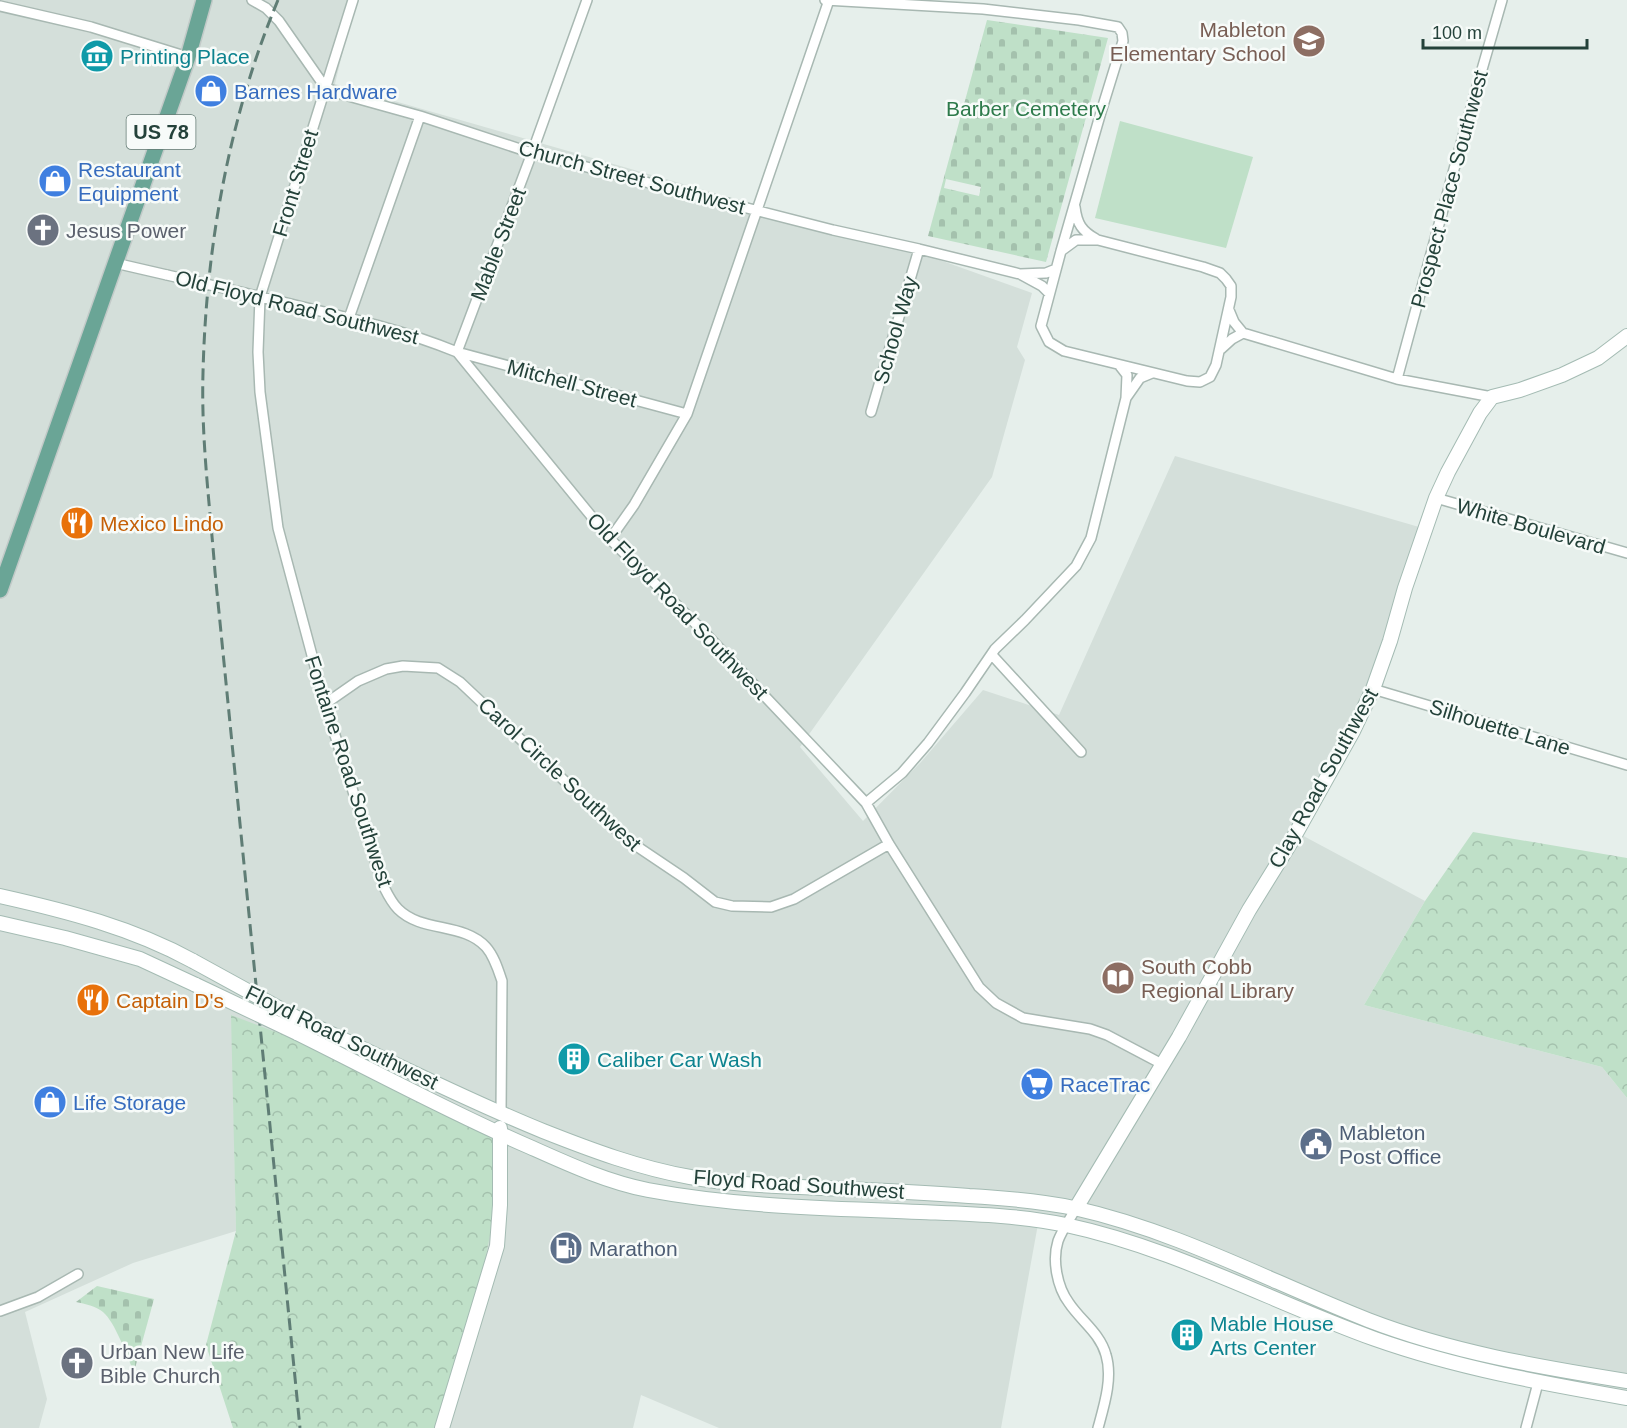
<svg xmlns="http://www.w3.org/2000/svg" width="1627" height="1428" font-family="Arial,sans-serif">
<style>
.built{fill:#d4dfda}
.forest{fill:url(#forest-crowns)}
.cemetery{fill:url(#cemetery-stones);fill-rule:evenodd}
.pitch{fill:#bfe0c8}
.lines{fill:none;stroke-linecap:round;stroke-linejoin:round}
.street-casing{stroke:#a8b8b2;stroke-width:12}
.secondary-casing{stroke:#a4bbb3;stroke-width:16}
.primary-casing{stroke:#c2cac8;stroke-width:18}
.street{stroke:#fff;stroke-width:9}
.secondary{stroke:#fff;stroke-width:14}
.primary{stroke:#6aa596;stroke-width:15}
.rail{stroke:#5f7d75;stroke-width:3;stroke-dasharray:12 6;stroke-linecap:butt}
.street-bridge-casing{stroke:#a8b8b2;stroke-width:12;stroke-linecap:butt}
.secondary-bridge-casing{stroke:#a4bbb3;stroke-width:16;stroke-linecap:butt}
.street-bridge{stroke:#fff;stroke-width:9}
.secondary-bridge{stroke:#fff;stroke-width:14}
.labels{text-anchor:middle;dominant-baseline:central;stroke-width:5;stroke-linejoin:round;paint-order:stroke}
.shield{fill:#f7fbf9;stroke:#637a73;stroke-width:1.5}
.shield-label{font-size:20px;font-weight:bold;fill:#24423a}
.education-label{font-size:21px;fill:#785e54;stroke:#f7fbf9;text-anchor:end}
.culture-label{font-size:21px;fill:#0d838f;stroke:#f7fbf9;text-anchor:start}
.shop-label{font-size:21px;fill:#366cbe;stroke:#f7fbf9;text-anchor:start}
.park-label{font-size:21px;fill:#2d7a4b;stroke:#f7fbf9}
.street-label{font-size:21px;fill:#24423a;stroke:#f7fbf9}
.worship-label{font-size:21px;fill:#5b616d;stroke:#f7fbf9;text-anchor:start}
.food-label{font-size:21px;fill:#c56008;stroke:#f7fbf9;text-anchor:start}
.service-label{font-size:21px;fill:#4e5e75;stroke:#f7fbf9;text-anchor:start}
</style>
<defs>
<pattern id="forest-crowns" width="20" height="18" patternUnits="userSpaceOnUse" patternTransform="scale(1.5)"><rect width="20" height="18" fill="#bfe0c8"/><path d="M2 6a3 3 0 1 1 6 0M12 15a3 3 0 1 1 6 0" fill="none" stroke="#a4c1ad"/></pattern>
<pattern id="cemetery-stones" width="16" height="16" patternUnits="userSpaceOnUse" patternTransform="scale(1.5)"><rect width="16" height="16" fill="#bfe0c8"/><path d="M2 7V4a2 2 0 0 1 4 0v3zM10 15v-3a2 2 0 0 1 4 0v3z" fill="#a4c1ad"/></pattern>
</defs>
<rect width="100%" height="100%" fill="#e6efeb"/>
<!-- built -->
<path class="built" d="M0,0H355L335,84L909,249L1032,293L1017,347L1025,360L992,477L800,747L863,821L921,762L983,690L1059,715L1175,456L1419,527L1382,691L1330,752L1296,832L1425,901L1364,1005L1602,1067L1627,1098V1400L1385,1342L1074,1222L1040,1213L1001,1428H719L641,1395L633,1428H442L232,1015L236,1231L133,1263L25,1312L47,1399L39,1428H0Z"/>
<!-- forest -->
<path class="forest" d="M1473,832L1627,858V1098L1602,1067L1364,1005L1425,901Z
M231,1015L294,1039L499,1132L502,1177L466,1353L442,1428H233L206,1345L236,1231Z"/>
<!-- cemetery -->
<path class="cemetery" d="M987,20L1108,38L1046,262L928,236ZM946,179L981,187L979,196L944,188Z
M97,1286L154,1299L134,1372C127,1356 115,1322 103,1312C96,1306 85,1304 76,1302Z"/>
<!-- pitch -->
<path class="pitch" d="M1120,121L1253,157L1226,248L1095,218Z"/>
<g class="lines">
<defs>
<path id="street" d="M252,0L266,8L279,21L325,87L341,94L420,116L532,153L833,230L919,249L1020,274L1042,286L1049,293
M353,0L260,297L258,352L260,392L278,528L325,704L383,885C387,893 391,902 398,909C422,933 463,922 486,947C494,956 498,969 502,981L501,1114
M587,0L532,153L457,352L687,414
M825,0L983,9L1079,20L1118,27L1122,33L1123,41L1101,112L1061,251
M0,6L91,27L188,57
M1075,207C1077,224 1082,231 1096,239
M1076,240H1098L1203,267L1220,273L1226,279L1231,286V297L1216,365L1210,377L1200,382L1187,381L1064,351L1049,342L1041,326L1061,251Z
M115,263L167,275
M1020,274L1046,273L1056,269
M245,293C316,311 389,324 457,352L610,539L704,632L866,803L889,844L979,987L996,1003L1023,1018L1090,1029L1107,1035L1162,1064
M1229,310L1234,322L1243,333L1397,379L1492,397
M349,318L420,116
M1221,349L1232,339L1243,333
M1397,379L1466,125L1502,0
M1126,398L1140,378L1152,373
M871,412L919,249
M1436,498L1627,553
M610,539L634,505L687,414L829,0
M992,655L1081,752
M1373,689L1627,765
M325,704L358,681L386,669L403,666L438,668L460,682L626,839L684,878L715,902L732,906L771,907L794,899L889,844
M866,803L902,773L928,743L965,693L995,649L1025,620L1076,566L1091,538L1126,398L1127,375L1120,366
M1076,1208C1070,1219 1062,1230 1058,1241C1052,1260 1057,1287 1069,1303C1081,1321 1100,1333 1106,1355C1113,1378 1104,1406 1098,1428
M0,1311L38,1297L78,1274
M1526,1428L1538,1383"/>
<path id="secondary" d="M0,896C67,911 133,928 193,961
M0,923L65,938L140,959L196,985
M295,1017C378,1055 459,1097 543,1131C591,1150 639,1168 690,1177C734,1185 778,1186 822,1188C872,1190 920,1192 969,1196C1004,1198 1040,1201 1074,1208C1177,1231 1271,1282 1368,1320C1451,1352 1539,1367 1627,1381
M297,1033C374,1071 451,1113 530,1147C568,1164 607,1182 648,1190C738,1207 829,1208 920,1212C968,1214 1019,1215 1066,1225C1174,1248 1272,1302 1375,1339C1457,1368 1542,1383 1627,1398
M1076,1208L1179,1037L1249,910L1291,842L1353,731L1373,689L1390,641L1405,588L1436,498L1448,472L1480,413L1492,397L1520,390L1562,375L1598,358L1627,336
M442,1428L497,1246L500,1205V1128"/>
<path id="primary" d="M0,590L188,57L204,0"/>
</defs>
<!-- street casing -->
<use href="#street" class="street-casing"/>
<!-- secondary casing -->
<use href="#secondary" class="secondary-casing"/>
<!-- primary casing -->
<use href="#primary" class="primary-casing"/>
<!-- street -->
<use href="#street" class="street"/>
<!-- secondary -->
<use href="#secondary" class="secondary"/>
<!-- primary -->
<use href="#primary" class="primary"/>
<!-- rail -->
<path class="rail" d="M278,0C229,117 206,246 203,373C201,439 210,506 215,572L300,1428"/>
<defs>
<path id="street-bridge" d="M167,275L245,293"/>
<path id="secondary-bridge" d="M193,961L295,1017
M196,985L297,1033"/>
</defs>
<!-- street-bridge casing -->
<use href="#street-bridge" class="street-bridge-casing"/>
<!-- secondary-bridge casing -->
<use href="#secondary-bridge" class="secondary-bridge-casing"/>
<!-- street-bridge -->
<use href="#street-bridge" class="street-bridge"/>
<!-- secondary-bridge -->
<use href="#secondary-bridge" class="secondary-bridge"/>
</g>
<!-- icons -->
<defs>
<symbol id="school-disc" viewBox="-11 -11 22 22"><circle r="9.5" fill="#8d6e63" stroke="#f7fbf9"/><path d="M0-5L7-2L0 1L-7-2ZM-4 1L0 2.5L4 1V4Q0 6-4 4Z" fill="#fff"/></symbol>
<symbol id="museum-disc" viewBox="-11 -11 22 22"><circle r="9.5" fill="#0f9aa8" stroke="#f7fbf9"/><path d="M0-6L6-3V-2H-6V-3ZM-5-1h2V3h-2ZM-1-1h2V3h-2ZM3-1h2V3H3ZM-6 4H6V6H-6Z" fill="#fff"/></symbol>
<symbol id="shop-disc" viewBox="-11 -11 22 22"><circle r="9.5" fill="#3f7fe0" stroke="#f7fbf9"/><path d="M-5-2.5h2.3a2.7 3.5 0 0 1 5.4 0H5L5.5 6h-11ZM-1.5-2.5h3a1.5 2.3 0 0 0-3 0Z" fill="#fff"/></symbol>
<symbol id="church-disc" viewBox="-11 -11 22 22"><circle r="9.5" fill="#6b7280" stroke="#f7fbf9"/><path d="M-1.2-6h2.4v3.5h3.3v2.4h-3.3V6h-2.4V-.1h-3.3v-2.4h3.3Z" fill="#fff"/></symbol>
<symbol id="restaurant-disc" viewBox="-11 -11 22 22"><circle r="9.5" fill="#e8710a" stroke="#f7fbf9"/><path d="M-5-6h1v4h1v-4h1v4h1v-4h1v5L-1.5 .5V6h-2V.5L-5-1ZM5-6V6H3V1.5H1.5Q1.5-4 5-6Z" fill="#fff"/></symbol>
<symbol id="library-disc" viewBox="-11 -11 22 22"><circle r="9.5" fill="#8d6e63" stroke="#f7fbf9"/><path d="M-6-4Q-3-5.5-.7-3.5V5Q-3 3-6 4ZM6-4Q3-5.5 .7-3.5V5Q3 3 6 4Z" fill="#fff"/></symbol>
<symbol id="building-disc" viewBox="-11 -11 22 22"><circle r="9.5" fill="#0f9aa8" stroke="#f7fbf9"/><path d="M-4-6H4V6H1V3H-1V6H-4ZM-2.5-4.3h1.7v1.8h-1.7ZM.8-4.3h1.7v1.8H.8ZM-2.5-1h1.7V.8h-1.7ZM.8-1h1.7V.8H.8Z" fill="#fff"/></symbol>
<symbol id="supermarket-disc" viewBox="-11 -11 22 22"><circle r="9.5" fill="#3f7fe0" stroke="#f7fbf9"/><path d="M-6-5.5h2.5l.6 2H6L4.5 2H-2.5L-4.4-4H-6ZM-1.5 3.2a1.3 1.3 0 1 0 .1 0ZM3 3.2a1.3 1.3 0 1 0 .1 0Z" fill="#fff"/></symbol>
<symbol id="civic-disc" viewBox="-11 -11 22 22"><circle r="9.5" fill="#5c6f8a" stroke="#f7fbf9"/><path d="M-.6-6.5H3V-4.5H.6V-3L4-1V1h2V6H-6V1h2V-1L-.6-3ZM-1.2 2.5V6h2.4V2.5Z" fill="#fff"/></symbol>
<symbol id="fuel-disc" viewBox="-11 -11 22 22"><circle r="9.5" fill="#5c6f8a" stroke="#f7fbf9"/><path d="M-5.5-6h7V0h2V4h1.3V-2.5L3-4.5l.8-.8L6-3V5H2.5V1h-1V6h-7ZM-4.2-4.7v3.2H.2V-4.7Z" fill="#fff"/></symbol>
</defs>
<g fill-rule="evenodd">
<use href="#school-disc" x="1290" y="22" width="38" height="38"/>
<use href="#museum-disc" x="78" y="37" width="38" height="38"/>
<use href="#shop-disc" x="192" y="72" width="38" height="38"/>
<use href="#shop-disc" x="36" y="162" width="38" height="38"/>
<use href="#church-disc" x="24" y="211" width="38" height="38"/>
<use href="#restaurant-disc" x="58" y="504" width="38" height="38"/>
<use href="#library-disc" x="1099" y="959" width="38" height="38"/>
<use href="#restaurant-disc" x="74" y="981" width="38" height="38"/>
<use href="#building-disc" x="555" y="1040" width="38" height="38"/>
<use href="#supermarket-disc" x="1018" y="1065" width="38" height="38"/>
<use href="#shop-disc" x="31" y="1083" width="38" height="38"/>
<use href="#civic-disc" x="1297" y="1125" width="38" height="38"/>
<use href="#fuel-disc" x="547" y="1229" width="38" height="38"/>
<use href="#building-disc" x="1168" y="1316" width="38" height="38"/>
<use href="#church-disc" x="58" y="1344" width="38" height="38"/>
</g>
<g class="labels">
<!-- shield labels -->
<rect class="shield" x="126.5" y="115" width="69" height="34" rx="4.5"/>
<g class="shield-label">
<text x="161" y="132">US 78</text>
</g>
<!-- education labels -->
<g class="education-label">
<text x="1286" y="29">Mableton<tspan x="1286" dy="24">Elementary School</tspan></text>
<text x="1141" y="966" text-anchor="start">South Cobb<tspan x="1141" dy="24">Regional Library</tspan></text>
</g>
<!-- culture labels -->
<g class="culture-label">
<text x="120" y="56">Printing Place</text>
<text x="597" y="1059">Caliber Car Wash</text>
<text x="1210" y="1323">Mable House<tspan x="1210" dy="24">Arts Center</tspan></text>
</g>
<!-- shop labels -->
<g class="shop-label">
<text x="234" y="91">Barnes Hardware</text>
<text x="78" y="169">Restaurant<tspan x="78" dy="24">Equipment</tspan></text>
<text x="1060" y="1084">RaceTrac</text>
<text x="73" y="1102">Life Storage</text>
</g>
<!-- park labels -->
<g class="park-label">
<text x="1026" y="108">Barber Cemetery</text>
</g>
<!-- street labels -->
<g class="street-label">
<text transform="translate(632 177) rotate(15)">Church Street Southwest</text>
<text transform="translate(295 183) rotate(-73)">Front Street</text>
<text transform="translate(1449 189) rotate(-75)">Prospect Place Southwest</text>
<text transform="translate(498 244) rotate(-69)">Mable Street</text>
<text transform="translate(297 307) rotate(14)">Old Floyd Road Southwest</text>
<text transform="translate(895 330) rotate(-74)">School Way</text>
<text transform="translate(572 383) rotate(15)">Mitchell Street</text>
<text transform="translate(1531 526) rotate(16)">White Boulevard</text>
<text transform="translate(678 606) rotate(46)">Old Floyd Road Southwest</text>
<text transform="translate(1500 727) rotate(17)">Silhouette Lane</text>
<text transform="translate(349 771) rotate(72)">Fontaine Road Southwest</text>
<text transform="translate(560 774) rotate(43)">Carol Circle Southwest</text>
<text transform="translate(1323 778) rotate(-61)">Clay Road Southwest</text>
<text transform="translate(342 1037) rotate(26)">Floyd Road Southwest</text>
<text transform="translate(799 1184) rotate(4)">Floyd Road Southwest</text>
</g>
<!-- worship labels -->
<g class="worship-label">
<text x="66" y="230">Jesus Power</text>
<text x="100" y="1351">Urban New Life<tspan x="100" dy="24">Bible Church</tspan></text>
</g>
<!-- food labels -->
<g class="food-label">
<text x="100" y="523">Mexico Lindo</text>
<text x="116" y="1000">Captain D's</text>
</g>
<!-- service labels -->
<g class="service-label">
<text x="1339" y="1132">Mableton<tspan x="1339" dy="24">Post Office</tspan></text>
<text x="589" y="1248">Marathon</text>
</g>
</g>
<!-- scale -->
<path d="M1423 39v9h164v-9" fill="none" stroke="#24423a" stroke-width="3"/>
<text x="1432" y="39" font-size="18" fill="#24423a" stroke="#f7fbf9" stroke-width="4.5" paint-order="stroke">100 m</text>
</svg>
